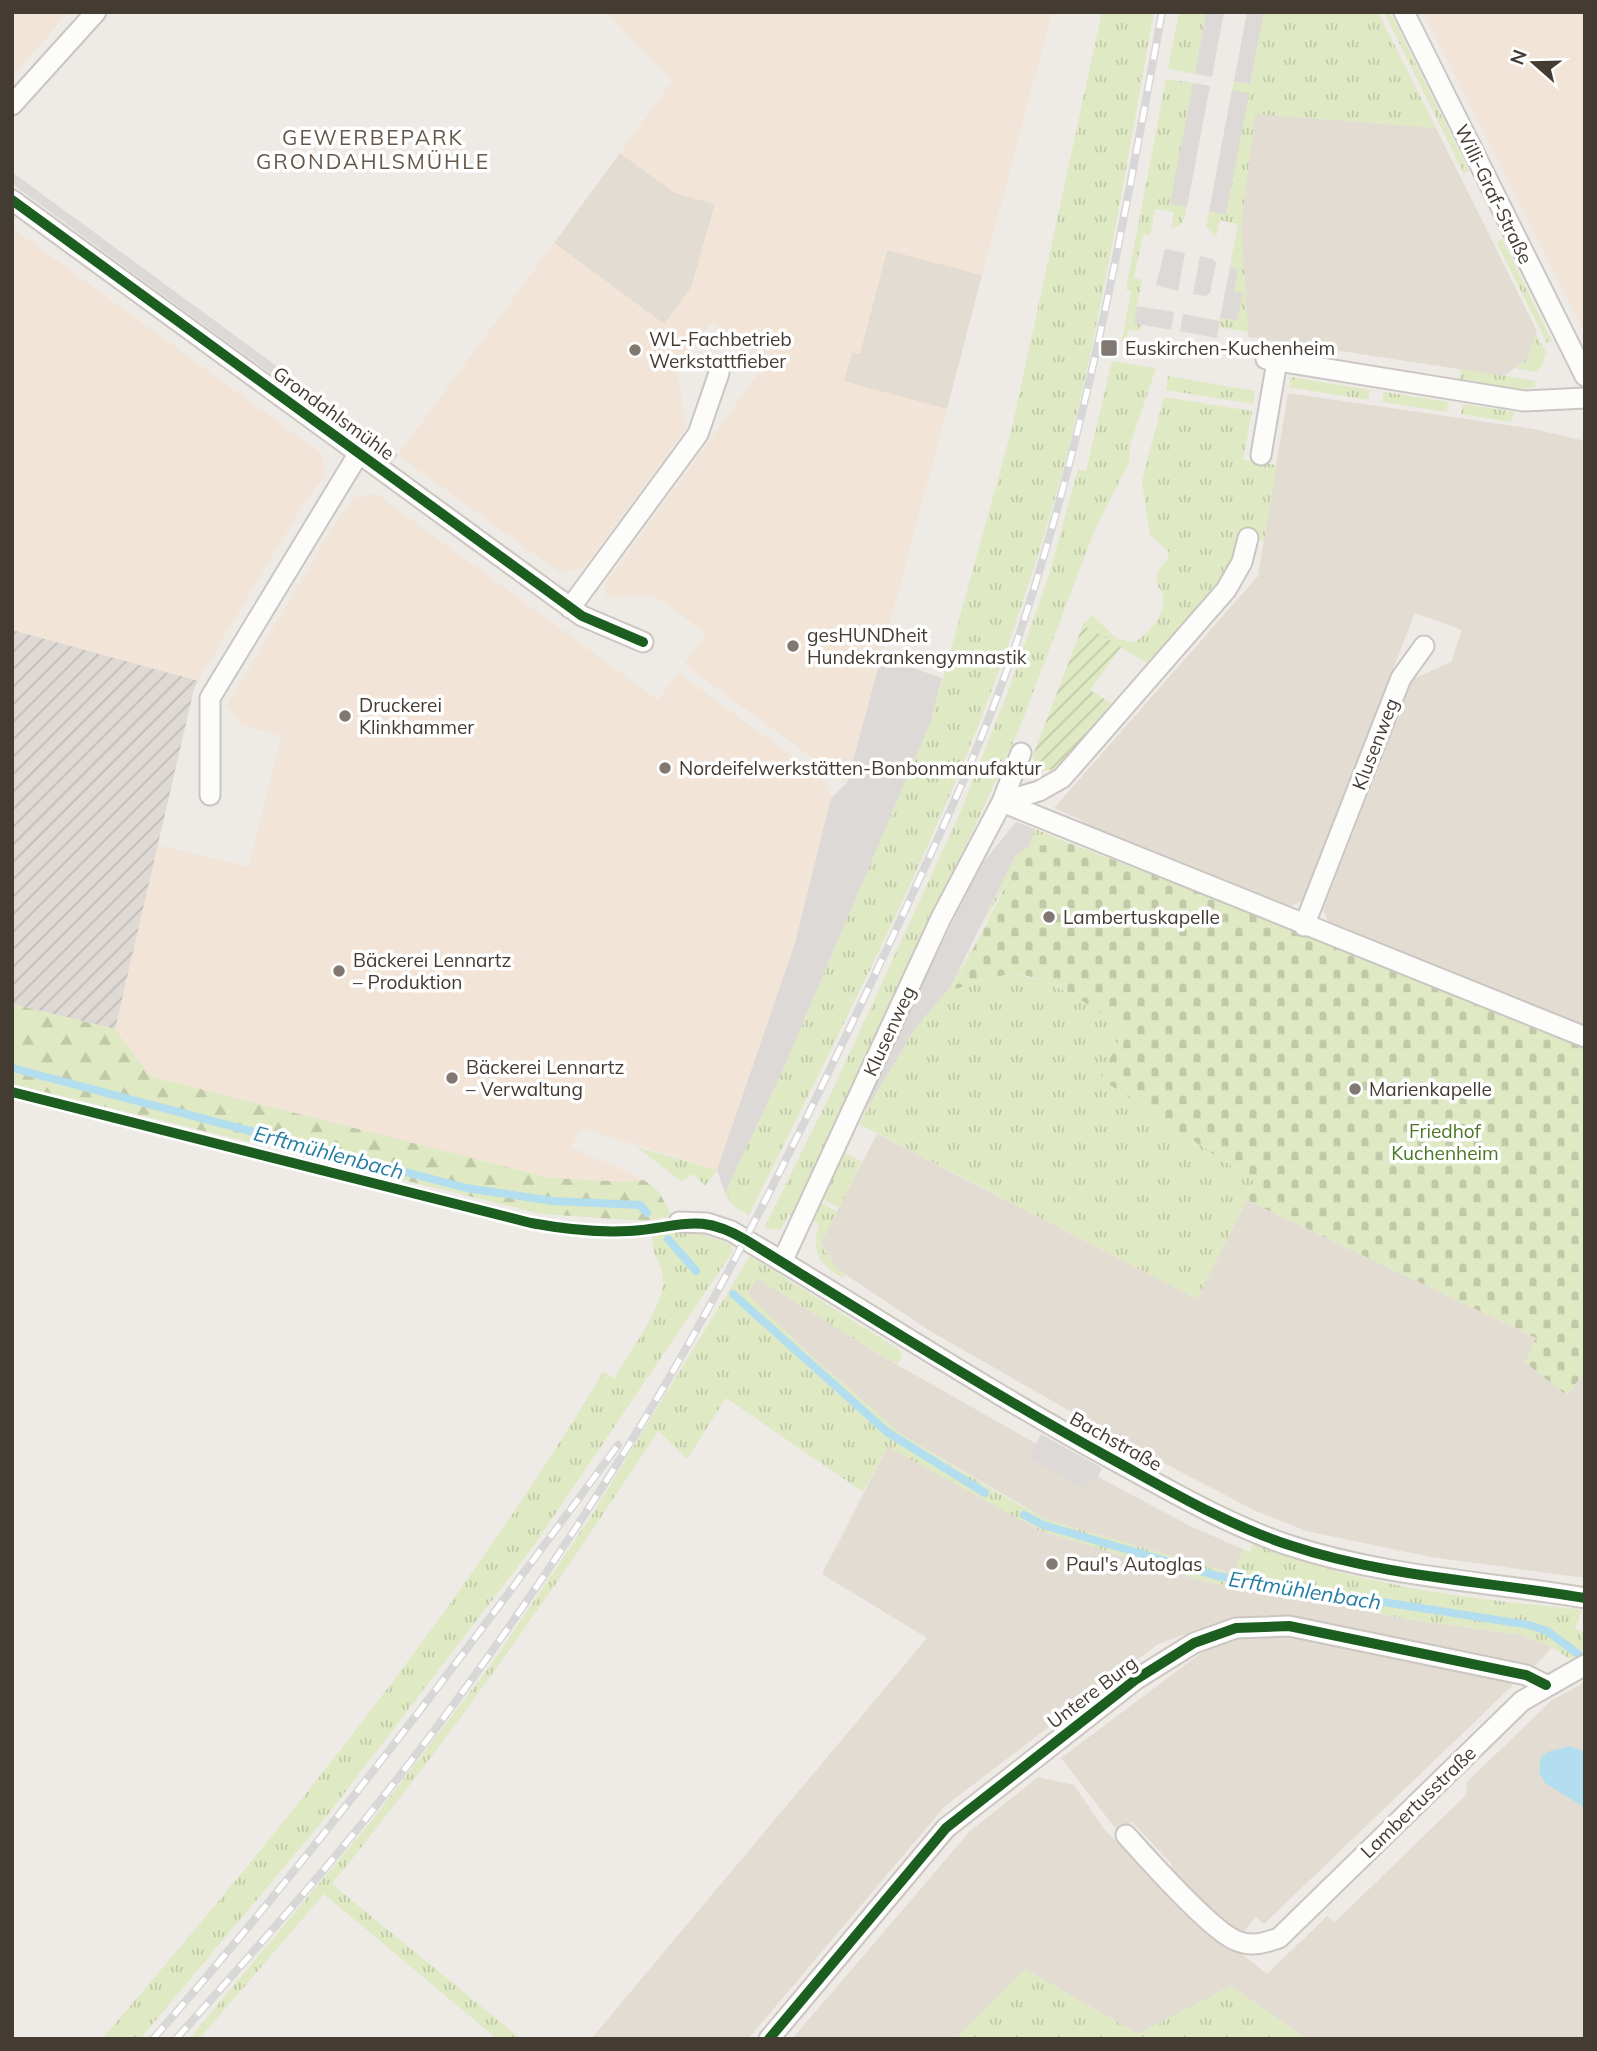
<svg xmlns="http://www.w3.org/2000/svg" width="1597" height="2051" font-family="Mulish,sans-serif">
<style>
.residential{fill:#e3dcd3}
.commercial{fill:#f2e4d7}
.industrial{fill:url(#industrial-furrows)}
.grass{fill:url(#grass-tufts)}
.forest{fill:url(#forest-firs)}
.cemetery{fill:url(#cemetery-stones)}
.garden{fill:url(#garden-furrows)}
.parking{fill:#ddd9d6}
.water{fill:#b3deef}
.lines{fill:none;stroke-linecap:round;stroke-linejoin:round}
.stream{stroke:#b3deef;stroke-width:8}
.minor-casing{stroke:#cbc6c2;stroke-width:23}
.minor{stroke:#fcfcfb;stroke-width:19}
.rail-casing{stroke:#d8d7d7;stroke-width:8}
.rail{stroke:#fff;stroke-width:5;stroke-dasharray:16;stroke-linecap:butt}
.cycleway-casing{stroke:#fff;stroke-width:15}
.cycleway{stroke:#1b5e20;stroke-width:10}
.poi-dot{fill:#807871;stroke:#fff;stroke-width:2.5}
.labels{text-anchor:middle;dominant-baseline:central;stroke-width:7;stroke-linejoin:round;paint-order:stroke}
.street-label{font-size:19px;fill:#443b32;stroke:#fff}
.poi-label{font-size:19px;fill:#443b32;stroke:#fff;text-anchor:start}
.park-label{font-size:19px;fill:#4d7724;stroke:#fff}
.neighbourhood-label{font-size:21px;letter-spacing:2px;fill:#675749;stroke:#fff}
.water-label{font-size:21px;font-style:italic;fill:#257da4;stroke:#fff}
</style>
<defs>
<pattern id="industrial-furrows" width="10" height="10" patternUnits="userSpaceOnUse" patternTransform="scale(1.75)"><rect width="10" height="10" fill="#ded9d4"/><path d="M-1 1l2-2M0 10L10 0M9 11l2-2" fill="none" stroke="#c0bbb6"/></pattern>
<pattern id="grass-tufts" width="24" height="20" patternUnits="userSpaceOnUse" patternTransform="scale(1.75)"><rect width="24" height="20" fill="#dfe9c4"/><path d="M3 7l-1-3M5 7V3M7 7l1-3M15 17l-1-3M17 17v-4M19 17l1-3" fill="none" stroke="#c1c9a9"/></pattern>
<pattern id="forest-firs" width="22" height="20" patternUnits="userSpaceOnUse" patternTransform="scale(1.75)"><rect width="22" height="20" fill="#dfe9c4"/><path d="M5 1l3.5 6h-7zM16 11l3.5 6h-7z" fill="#c1c9a9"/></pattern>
<pattern id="cemetery-stones" width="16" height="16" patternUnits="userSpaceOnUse" patternTransform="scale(1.75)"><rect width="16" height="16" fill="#dfe9c4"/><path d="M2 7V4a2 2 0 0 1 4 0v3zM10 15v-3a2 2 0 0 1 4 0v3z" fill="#c1c9a9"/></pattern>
<pattern id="garden-furrows" width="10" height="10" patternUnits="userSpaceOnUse" patternTransform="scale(1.75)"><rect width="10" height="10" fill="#dfe9c4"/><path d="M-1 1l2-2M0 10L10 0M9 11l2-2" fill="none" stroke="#c1c9a9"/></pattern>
</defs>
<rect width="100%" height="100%" fill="#eeeae6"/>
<!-- residential -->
<path class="residential" d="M1255,113L1436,128L1537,331L1527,359L1504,376L1248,337L1241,227Z
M620,153L675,193L715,204L692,287L664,324L554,243Z
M887,250L982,275L947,409L843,382L852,352L860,353Z
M1288,393L1534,429L1585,441V1025L1330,926L1323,910L1413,679L1451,662L1462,630L1415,613L1302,901L1287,908L1081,826L1083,821L1054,808L1258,576Z
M877,1134L1196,1298L1247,1200L1536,1338L1567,1395L1585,1373V1578L1431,1557L1306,1531L1254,1510L1133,1447L930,1331L837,1269L821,1242Z
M757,1278L885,1358L1035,1443L1192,1527L1243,1549L1234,1574L1047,1520L902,1435L807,1352L747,1294Z
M888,1446L1039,1530L1206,1582L1264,1590L1406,1619L1521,1635L1552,1647L1536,1665L1529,1667L1402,1639L1265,1615L1202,1628L1158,1644L945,1806L748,2039H591L927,1638L822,1574Z
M1254,1634H1280L1384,1653L1465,1673L1510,1681L1512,1686L1264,1924L1256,1917L1240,1935L1172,1873L1171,1863L1132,1822L1119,1833L1061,1758L1205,1650L1225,1640Z
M1585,1682V2039H1307L1231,1986L1138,2034L1025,1969L955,2039H792L970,1831L1038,1777L1074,1785L1104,1829L1133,1858L1202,1922L1267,1974L1327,1916L1335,1922L1466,1795L1467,1782L1551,1701Z"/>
<!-- commercial -->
<path class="commercial" d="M12,12H69L12,76Z
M606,12H1052L982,275L887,250L860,354L852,352L844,381L947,409L847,783L684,664L706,633L655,596L606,597L605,584L767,362L750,348L712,322L677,370L686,428L583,569L559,572L398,455L554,243L664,324L691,287L715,204L675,193L620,153L673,80Z
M1423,12H1585V333Z
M12,228L322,454L325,475L304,503L198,681L12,630Z
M376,494L658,700L678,673L826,781L831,798L795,943L717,1170L581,1128L571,1147L644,1180L628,1182L550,1178L150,1076L115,1029L157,845L249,867L282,736L241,725L227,705L333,527L355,497Z"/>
<!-- industrial -->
<path class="industrial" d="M12,630L198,681L194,689L115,1029L12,1004Z"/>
<!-- grass -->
<path class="grass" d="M1102,12H1154C1128,153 1106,295 1072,434C1052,515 1026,595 998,673C930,860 836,1037 749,1215L731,1204L725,1193L783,1070L931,721L1011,432Z
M1179,12H1206L1195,74L1168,69Z
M1264,12H1378L1436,128L1255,114L1241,227L1248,332L1219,327L1220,318L1237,321L1242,293L1233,291L1238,269L1230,267L1238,224L1220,220L1216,237L1206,227L1209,211L1226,214L1248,94L1232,90L1234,81L1250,84Z
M1384,12H1390L1469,171L1464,174Z
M1166,79L1193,83L1171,203L1187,207L1182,224L1171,229L1174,212L1155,209L1150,235L1143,234L1134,278L1142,280L1134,322L1143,324L1138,331L1128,330L1126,342L1122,341L1131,291L1126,289Z
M1502,239L1552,341L1547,343L1497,243Z
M1536,334L1546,352L1542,366L1536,372L1515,368L1527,359Z
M1112,361L1156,368L1130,445L1129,463L1095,529L1018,732L795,1217L789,1214L780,1230L764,1228L835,1085L960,813L1009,689L1050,572L1078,469L1086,471Z
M1461,369L1535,381V387L1518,390L1459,382Z
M1168,376L1255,391L1253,404L1166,390Z
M1291,377L1370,390L1368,400L1289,387Z
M1384,392L1448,402L1447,412L1382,402Z
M1164,397L1252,411L1243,460L1277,465L1264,541L1241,531C1228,585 1183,623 1147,663L1083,625L1092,615L1117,639L1135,642C1148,633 1167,615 1163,596C1161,588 1155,585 1157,576C1159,565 1169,563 1169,552L1150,535L1142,481Z
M1463,404L1515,412L1511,422L1461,414Z
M1035,829L1066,842L1039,846L1017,864L980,929L1015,856L1029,846Z
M977,940L952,989C971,984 993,976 1012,975C1048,974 1095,1010 1125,1028L1101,1078L1256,1182L1197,1299L859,1124L914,1030L951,986Z
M637,1147L717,1170L705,1186L694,1174L681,1181Z
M844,1152L862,1162L839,1208L823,1199Z
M821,1203L837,1212L821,1243L837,1269L845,1274L843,1278C818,1264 811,1252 819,1224L813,1221Z
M675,1231C696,1231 712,1237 731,1245L733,1251L535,1544L326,1817L140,2039H102C284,1827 460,1610 604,1371L614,1379C628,1354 666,1304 663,1277C661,1261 650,1253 653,1236Z
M750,1256L898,1349L902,1355L898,1364L885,1358L757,1278L747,1294L807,1352L902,1435L1005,1497L1047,1520L1234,1574L1243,1549L1250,1552L1253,1544C1357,1585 1467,1599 1577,1609L1582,1611L1575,1629L1585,1632V1649L1571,1660L1552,1647L1521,1635L1406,1619L1264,1590L1206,1582L1039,1530L888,1447L863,1492L726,1398L687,1459L658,1431C556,1588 449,1739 332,1884L521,2039H497L324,1894L199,2039H189L374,1818L490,1666L590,1518Z
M1025,1969L1138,2034L1231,1986L1307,2039H955Z"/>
<!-- forest -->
<path class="forest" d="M12,1004L115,1029L150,1076L550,1178L628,1182L644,1180L659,1192L672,1216L645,1221L542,1214L12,1084Z"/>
<!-- cemetery -->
<path class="cemetery" d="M1066,842L1194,890L1585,1047V1373L1566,1395L1525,1362L1536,1338L1247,1200L1255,1182L1100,1078L1125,1029C1097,1011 1060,983 1028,976C1005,970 974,983 952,990L1017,864L1039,846Z"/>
<!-- garden -->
<path class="garden" d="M1083,625L1121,647L1090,690L1112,704L1056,769L1041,771L1034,765L1033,755Z"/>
<!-- parking -->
<path class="parking" d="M1206,12H1224L1212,77L1195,74Z
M1247,12H1264L1250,84L1234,81Z
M1193,83L1210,86L1187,207L1170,204Z
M1232,90L1249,94L1226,214L1209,211Z
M12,172L398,455L392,462L137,276L15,186Z
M1165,249L1185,253L1178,291L1156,285Z
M1200,256L1213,259L1216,263L1210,293L1206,296L1193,294Z
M1230,267L1238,269L1234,291L1243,293L1237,321L1220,318Z
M1137,306L1174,312L1171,330L1134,323Z
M1183,314L1220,321L1217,338L1180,331Z
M881,657L942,678L931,721L783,1070L725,1193L717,1170L795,943L831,798L847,783Z
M1016,822L1035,829L1029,846L1015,856L951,986L914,1030L863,1116L903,1022L981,865Z
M1041,1434L1102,1468L1098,1477L1083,1488L1028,1457Z"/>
<!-- water -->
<path class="water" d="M1570,1746L1585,1752V1808L1545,1783L1539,1772L1541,1758L1547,1752Z"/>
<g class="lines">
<!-- stream -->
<path class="stream" d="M12,1068L466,1188L553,1201L640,1205L647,1213
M668,1239L696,1271
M733,1294L887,1432L985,1493
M1024,1515L1043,1525L1217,1576L1529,1625L1547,1631L1585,1659"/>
<defs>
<path id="minor" d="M1404,12L1585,376
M12,105L96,12
M12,200L582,616L643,642
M1266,359L1524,401L1585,398
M1261,455L1277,361
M570,608L698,434L719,373
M210,795V698L359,453
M1002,802L1585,1037
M1002,802L1039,791L1062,778L1226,590L1242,562L1248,538
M1304,926L1401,678L1424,646
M679,1222L707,1223L731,1231C859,1306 982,1388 1112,1459C1169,1490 1226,1524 1288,1545C1385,1577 1485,1581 1585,1598
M782,1262L941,918L1002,802L1021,753
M1126,1835C1147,1858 1211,1931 1237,1941C1252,1947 1264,1943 1279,1938L1522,1701L1585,1665
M769,2039L946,1828L1135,1680L1194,1643L1236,1628L1289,1626L1526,1675L1546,1685"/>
</defs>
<!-- minor casing -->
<use href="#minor" class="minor-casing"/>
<!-- minor -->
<use href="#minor" class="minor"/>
<defs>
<path id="rail" d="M153,2039C319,1849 469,1648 618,1445
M176,2039C232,1976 288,1913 342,1848C439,1730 528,1604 610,1475C707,1323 787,1161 864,998C922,873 983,749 1025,617C1089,420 1125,216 1162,12"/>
</defs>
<!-- rail casing -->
<use href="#rail" class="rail-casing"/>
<!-- rail -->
<use href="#rail" class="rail"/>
<defs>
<path id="cycleway" d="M12,200L582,616L643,642
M12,1092L531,1223C564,1229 596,1233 629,1231C680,1228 697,1211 746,1240C866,1314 985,1389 1108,1457C1167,1489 1225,1524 1289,1545C1385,1577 1485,1581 1585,1598
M769,2039L946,1828L1135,1680L1194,1643L1236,1628L1289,1626L1526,1675L1546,1685"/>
</defs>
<!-- cycleway casing -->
<use href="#cycleway" class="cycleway-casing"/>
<!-- cycleway -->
<use href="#cycleway" class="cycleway"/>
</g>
<!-- markers -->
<g class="poi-dot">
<rect x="1100" y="339" width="18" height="18" rx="3.5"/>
<circle cx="635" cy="350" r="7"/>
<circle cx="793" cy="646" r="7"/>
<circle cx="345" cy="716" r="7"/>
<circle cx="665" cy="768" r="7"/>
<circle cx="1049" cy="917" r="7"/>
<circle cx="339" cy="971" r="7"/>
<circle cx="452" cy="1078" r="7"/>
<circle cx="1355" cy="1089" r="7"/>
<circle cx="1052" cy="1564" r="7"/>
</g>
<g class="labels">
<!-- street labels -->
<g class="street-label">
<text transform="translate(1494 194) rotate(64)">Willi-Graf-Straße</text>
<text transform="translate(334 413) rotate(36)">Grondahlsmühle</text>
<text transform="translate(1375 744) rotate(-69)">Klusenweg</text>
<text transform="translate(889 1031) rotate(-65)">Klusenweg</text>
<text transform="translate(1116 1441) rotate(29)">Bachstraße</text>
<text transform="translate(1092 1692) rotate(-37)">Untere Burg</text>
<text transform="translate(1418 1802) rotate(-44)">Lambertusstraße</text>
</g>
<!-- poi labels -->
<g class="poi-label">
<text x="649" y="339">WL-Fachbetrieb<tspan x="649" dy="22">Werkstattfieber</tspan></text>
<text x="1125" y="348">Euskirchen-Kuchenheim</text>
<text x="807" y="635">gesHUNDheit<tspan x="807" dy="22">Hundekrankengymnastik</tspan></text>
<text x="359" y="705">Druckerei<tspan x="359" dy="22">Klinkhammer</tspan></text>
<text x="679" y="768">Nordeifelwerkstätten-Bonbonmanufaktur</text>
<text x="1063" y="917">Lambertuskapelle</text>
<text x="353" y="960">Bäckerei Lennartz<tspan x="353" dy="22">– Produktion</tspan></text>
<text x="466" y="1067">Bäckerei Lennartz<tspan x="466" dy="22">– Verwaltung</tspan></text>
<text x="1369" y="1089">Marienkapelle</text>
<text x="1066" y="1564">Paul's Autoglas</text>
</g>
<!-- park labels -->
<g class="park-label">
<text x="1445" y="1131">Friedhof<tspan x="1445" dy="22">Kuchenheim</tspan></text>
</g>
<!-- neighbourhood labels -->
<g class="neighbourhood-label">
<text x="373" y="137">GEWERBEPARK<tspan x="373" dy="24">GRONDAHLSMÜHLE</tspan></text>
</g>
<!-- water labels -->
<g class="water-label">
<text transform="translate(329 1152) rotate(15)">Erftmühlenbach</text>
<text transform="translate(1305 1590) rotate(9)">Erftmühlenbach</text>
</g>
</g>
<!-- border -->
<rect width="1597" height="2051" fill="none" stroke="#443b32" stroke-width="28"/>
<!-- north arrow -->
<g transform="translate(1534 63) rotate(290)" stroke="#ffffff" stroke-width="5" paint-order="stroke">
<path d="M0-5L12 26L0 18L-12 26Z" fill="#443b32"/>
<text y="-10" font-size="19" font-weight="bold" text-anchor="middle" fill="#443b32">N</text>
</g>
</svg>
